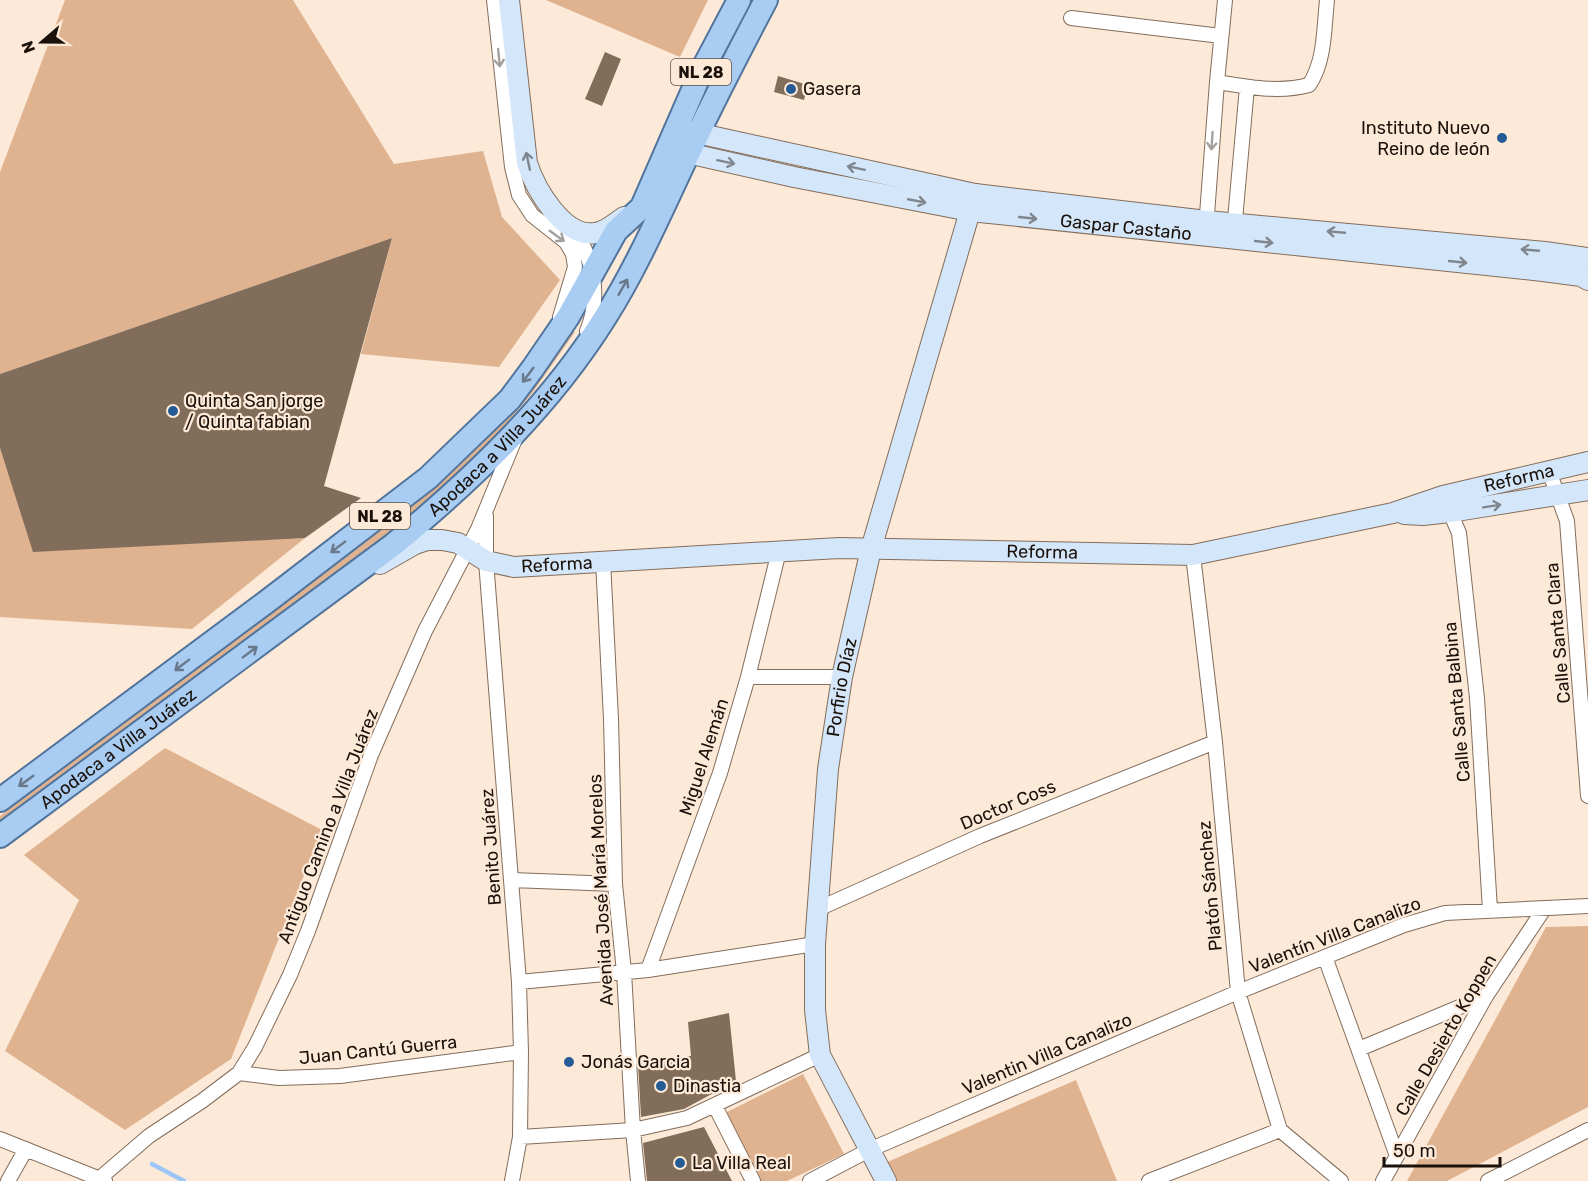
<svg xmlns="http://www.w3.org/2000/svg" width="1588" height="1181" font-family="Rubik,sans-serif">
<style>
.green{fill:#dfb38f}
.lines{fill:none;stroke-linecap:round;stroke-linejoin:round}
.stream{stroke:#9bc6f6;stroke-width:4.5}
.building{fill:#826c5a}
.street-casing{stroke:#836d5b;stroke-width:16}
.secondary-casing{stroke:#836d5b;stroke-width:22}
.primary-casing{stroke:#51749c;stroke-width:26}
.street{stroke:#fff;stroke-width:14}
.secondary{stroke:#d4e6f9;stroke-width:20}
.primary{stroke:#a9ccf2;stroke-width:22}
.oneway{stroke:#a3a09d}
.oneway2{stroke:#80868d}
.oneway3{stroke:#69788a}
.poi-dot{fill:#265c95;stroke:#fde9d8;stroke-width:2}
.labels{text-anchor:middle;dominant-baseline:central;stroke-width:4.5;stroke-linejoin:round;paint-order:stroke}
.shield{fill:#fde9d8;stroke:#5e5248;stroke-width:1.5}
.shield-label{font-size:16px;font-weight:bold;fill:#1a110a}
.poi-label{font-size:18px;fill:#1a110a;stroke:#fde9d8;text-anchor:start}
.street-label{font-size:18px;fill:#1a110a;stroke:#fde9d8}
</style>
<rect width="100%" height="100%" fill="#fde9d8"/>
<!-- green -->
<path class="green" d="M65,0H293L394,164L483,151L502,217L560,280L499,367L361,354L392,238L0,374V172Z
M546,0H708L680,57Z
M573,331L575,332L533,392L507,423L489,449L408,521L0,827V816L355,550L452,472L483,443L504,418Z
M0,448L34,551L305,538L192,629L0,617Z
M165,748L322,830L231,1059L125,1130L5,1051L79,900L24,855Z
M1588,926V1107L1447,1181H1407L1546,927Z
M803,1074L844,1154L787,1181H758L725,1113Z
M1076,1080L1117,1181H895L885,1163Z"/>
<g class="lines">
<!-- stream -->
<path class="stream" d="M152,1164L184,1181"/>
</g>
<!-- building -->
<path class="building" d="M605,52L621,59L602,106L585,99Z
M778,76L808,85L804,100L774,92Z
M392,238L324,486L361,498L305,538L33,552L0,448V374Z
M729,1013L736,1081L684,1109L641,1117L638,1063L691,1056L688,1022Z
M704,1127L732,1181H647L643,1143Z"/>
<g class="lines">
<defs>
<path id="street" d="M494,0L512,167L519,195L532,215L566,242L573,254L575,267L560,317
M1071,18L1221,36
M1217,82C1246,87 1280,93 1309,85C1325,62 1324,28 1327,0
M572,228C594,256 601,298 587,331
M1206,228L1217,82L1225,0
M1234,231L1247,87
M1549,471L1567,521L1588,796
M1447,505L1459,533L1477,698L1490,910
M486,516V561L519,982L521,1052L520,1137L512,1181
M1193,555L1215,742L1238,992L1280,1130L1341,1181
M603,561L611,719L615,884L624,972L633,1130L638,1181
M748,677H842
M512,880L615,884
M818,909L980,836L1215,742
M1325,957L1397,1156
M648,970L720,773L748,677L779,551
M519,982L648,970L815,944
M1359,1049L1486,996
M239,1073L279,1078L340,1076L521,1052
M715,1106L753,1181
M520,1137L633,1130L687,1118L820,1055
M0,1139L105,1181
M100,1178L149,1136L202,1101L239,1073L255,1047L290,975L308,931L371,755L425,631L478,529L515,439
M8,1181L26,1149
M810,1181L869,1150L1238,992L1404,925L1445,913L1588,906
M1149,1181L1280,1130
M1383,1181L1486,996L1544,909
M1488,1181L1588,1130"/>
<g id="secondary">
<path d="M509,0L527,163C535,188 563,238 595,233C606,232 616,222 624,217"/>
<path d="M683,130L975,194L1207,221L1545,252L1588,258"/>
<path id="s1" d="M674,150L794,177L970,211L1543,271L1581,276L1588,280"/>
<path d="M1404,514L1423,515L1450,512L1588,490"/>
<path id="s2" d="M380,564L415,544L427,540H442L458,543L486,561L514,567L839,548L1193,555L1393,513L1443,496L1588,462"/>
<path id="s3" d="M886,1181L820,1055L815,1010V944L828,769L842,677L871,549L975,194"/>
</g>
<g id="primary">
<path d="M0,800L269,600L428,478L510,399L533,368L568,317L616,231L642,207L700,74L739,0"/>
<path id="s4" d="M0,836L393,545C474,478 550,406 606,316C638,265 662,209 688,154C713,102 739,51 766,0"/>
</g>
</defs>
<!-- street casing -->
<use href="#street" class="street-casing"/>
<!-- secondary casing -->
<use href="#secondary" class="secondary-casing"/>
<!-- primary casing -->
<use href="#primary" class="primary-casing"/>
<!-- street -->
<use href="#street" class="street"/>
<!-- secondary -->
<use href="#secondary" class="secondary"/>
<!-- primary -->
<use href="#primary" class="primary"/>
</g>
<!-- one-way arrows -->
<defs><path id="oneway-shaft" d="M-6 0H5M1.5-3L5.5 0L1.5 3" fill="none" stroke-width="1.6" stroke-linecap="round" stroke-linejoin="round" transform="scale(1.5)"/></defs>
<g class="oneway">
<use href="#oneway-shaft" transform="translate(499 58) rotate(84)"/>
<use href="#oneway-shaft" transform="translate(1212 141) rotate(94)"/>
<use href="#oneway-shaft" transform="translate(557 236) rotate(36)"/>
</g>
<g class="oneway2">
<use href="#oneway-shaft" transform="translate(528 161) rotate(-102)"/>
<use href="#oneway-shaft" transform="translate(726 162) rotate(12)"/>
<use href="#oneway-shaft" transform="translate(856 168) rotate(-168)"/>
<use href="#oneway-shaft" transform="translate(917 201) rotate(11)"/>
<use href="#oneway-shaft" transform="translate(1028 218) rotate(6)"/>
<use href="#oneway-shaft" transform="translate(1336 232) rotate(-175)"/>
<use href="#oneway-shaft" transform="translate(1264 242) rotate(6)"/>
<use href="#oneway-shaft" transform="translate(1530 250) rotate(-175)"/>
<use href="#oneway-shaft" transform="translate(1458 262) rotate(6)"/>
<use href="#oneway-shaft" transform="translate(1492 506) rotate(-9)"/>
</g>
<g class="oneway3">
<use href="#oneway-shaft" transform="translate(623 287) rotate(-60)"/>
<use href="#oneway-shaft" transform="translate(528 375) rotate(127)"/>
<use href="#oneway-shaft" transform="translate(338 547) rotate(143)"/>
<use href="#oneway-shaft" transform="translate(250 652) rotate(-37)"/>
<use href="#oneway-shaft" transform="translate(182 665) rotate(143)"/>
<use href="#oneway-shaft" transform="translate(26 781) rotate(144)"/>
</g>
<!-- markers -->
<g class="poi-dot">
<circle cx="791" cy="89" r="6"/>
<circle cx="1502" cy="138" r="6"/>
<circle cx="173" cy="411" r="6"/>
<circle cx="569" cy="1062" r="6"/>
<circle cx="661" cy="1086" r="6"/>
<circle cx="680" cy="1163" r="6"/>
</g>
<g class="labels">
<!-- shield labels -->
<g class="shield">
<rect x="671" y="59" width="60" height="26" rx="4.5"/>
<rect x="350" y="503" width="60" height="26" rx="4.5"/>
</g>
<g class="shield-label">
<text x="701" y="72">NL 28</text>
<text x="380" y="516">NL 28</text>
</g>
<!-- poi labels -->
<g class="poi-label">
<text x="803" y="89">Gasera</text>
<text x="1490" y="128" text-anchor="end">Instituto Nuevo<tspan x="1490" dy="21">Reino de león</tspan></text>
<text x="185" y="401">Quinta San jorge<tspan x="185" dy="21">/ Quinta fabian</tspan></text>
<text x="581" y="1062">Jonás Garcia</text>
<text x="673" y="1086">Dinastia</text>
<text x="692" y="1163">La Villa Real</text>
</g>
<!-- street labels -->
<g class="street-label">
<text stroke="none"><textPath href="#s1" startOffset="459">Gaspar Castaño</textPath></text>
<text stroke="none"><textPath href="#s4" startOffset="633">Apodaca a Villa Juárez</textPath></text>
<text stroke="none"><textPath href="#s2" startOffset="1161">Reforma</textPath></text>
<text stroke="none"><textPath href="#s2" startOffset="675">Reforma</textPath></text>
<text stroke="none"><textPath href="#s2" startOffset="189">Reforma</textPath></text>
<text transform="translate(1558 633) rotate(-95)">Calle Santa Clara</text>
<text stroke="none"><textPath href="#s3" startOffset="512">Porfirio Díaz</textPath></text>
<text transform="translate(1457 702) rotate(-95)">Calle Santa Balbina</text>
<text stroke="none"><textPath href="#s4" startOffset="147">Apodaca a Villa Juárez</textPath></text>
<text transform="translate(704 757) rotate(-72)">Miguel Alemán</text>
<text transform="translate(1008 805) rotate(-23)">Doctor Coss</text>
<text transform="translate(328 826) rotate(-69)">Antiguo Camino a Villa Juárez</text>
<text transform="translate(491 847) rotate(-94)">Benito Juárez</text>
<text transform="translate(1210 886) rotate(-95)">Platón Sánchez</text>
<text transform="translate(601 890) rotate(-93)">Avenida José María Morelos</text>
<text transform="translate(1335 935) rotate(-21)">Valentín Villa Canalizo</text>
<text transform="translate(1446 1035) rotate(-60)">Calle Desierto Koppen</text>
<text transform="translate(378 1050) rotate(-6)">Juan Cantú Guerra</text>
<text transform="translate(1047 1054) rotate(-23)">Valentin Villa Canalizo</text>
</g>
</g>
<!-- north arrow -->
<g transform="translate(42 42) rotate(250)" stroke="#fde9d8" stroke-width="4.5" paint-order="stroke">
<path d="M0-4.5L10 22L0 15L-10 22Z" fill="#1a110a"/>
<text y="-9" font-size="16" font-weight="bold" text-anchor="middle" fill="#1a110a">N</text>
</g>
<!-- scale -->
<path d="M1384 1157v9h116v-9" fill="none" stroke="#1a110a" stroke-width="3"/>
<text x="1393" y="1157" font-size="18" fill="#1a110a" stroke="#fde9d8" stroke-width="4.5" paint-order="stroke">50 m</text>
</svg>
